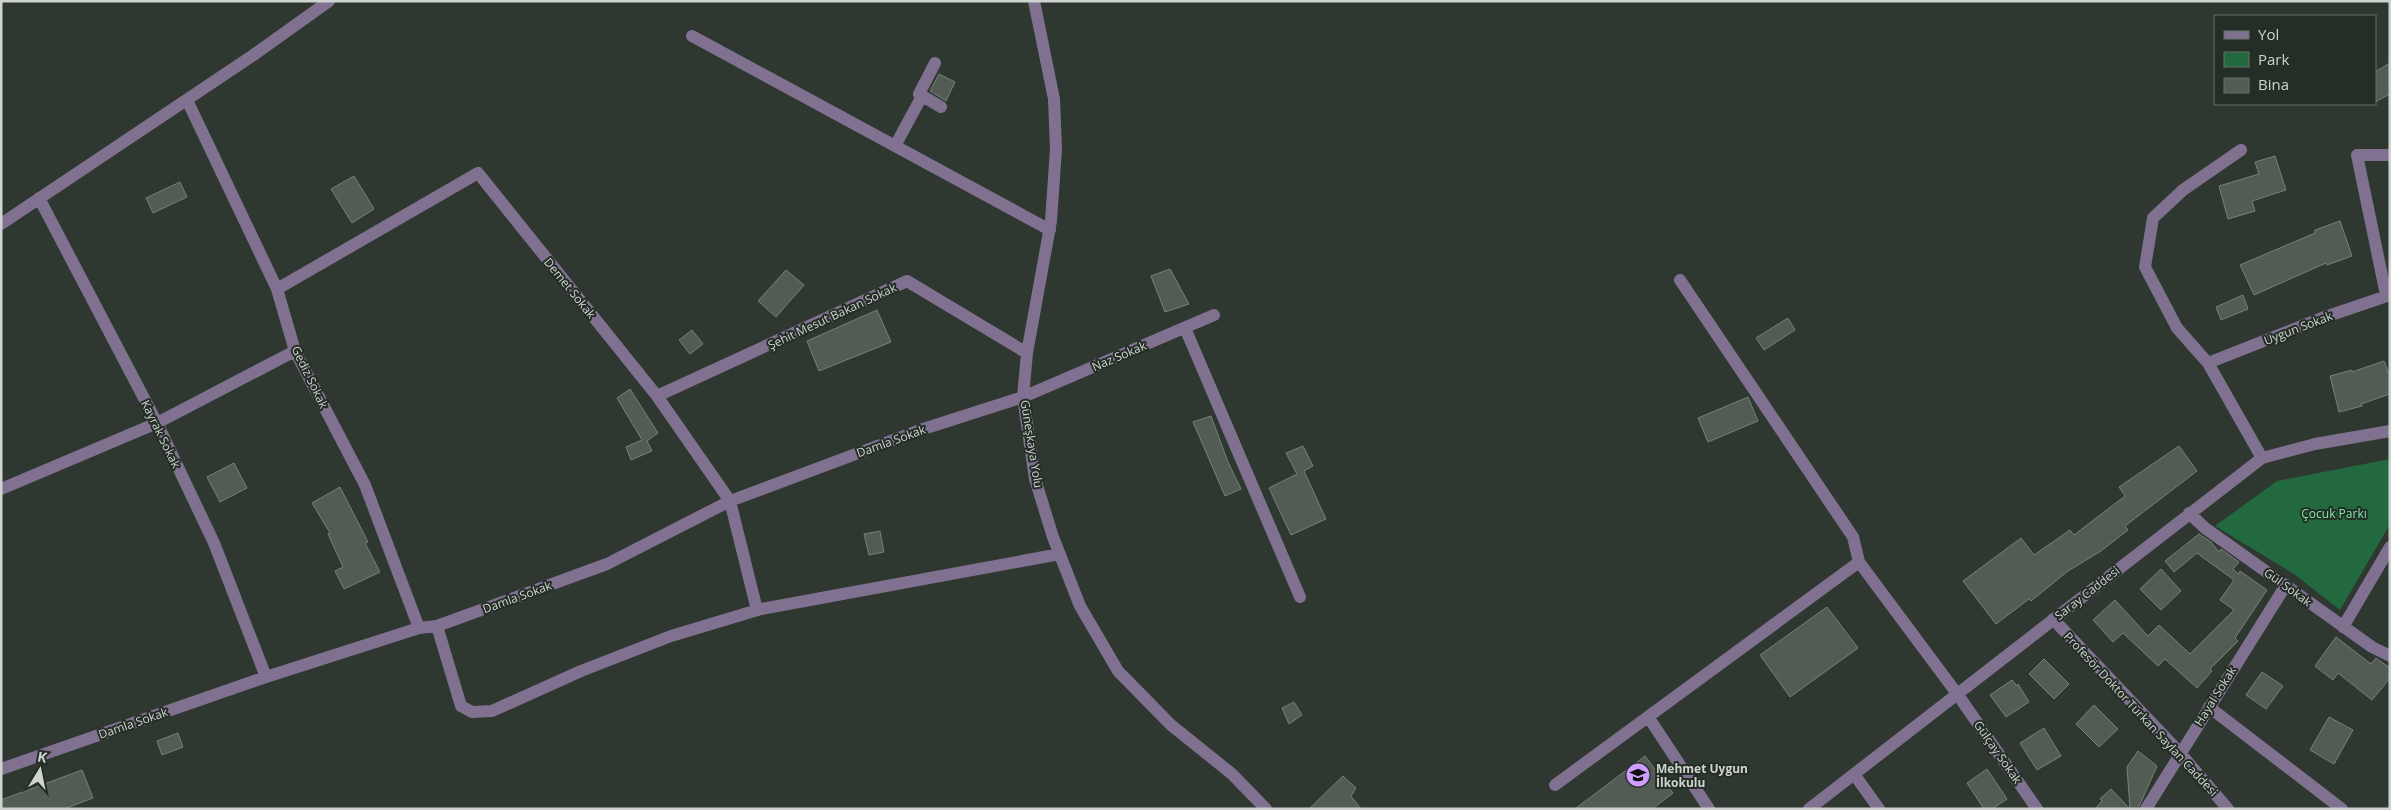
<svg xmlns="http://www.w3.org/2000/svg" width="2391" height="810" font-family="'Open Sans',sans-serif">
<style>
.green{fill:#23693f}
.building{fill:#525c55;stroke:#768179}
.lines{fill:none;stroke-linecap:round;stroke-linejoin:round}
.minor{stroke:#817191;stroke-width:12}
.labels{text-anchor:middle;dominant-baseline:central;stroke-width:4;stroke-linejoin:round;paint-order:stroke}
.street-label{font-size:12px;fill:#cfd4d0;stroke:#242d26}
.park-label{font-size:12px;fill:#7eeca5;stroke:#242d26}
.poi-label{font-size:12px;font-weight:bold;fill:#cfd4d0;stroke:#242d26;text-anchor:start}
</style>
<rect width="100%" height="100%" fill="#2e3730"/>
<!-- green -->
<path class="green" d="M2390,459V524L2340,610L2294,574L2215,526L2277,481Z"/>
<!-- building -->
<path class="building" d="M2390,63V94L2375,102V72Z
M939,74L955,82L946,101L930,91Z
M2275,156L2286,190L2252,201L2255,211L2228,219L2219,186L2259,174L2255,162Z
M354,176L374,209L352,223L331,189Z
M180,182L187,197L153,213L146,198Z
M2340,221L2352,256L2327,265L2326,263L2254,295L2240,265L2315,233V230Z
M1170,269L1189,304L1165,312L1151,276Z
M786,270L804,285L776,317L758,301Z
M2243,295L2248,309L2221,320L2216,307Z
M877,310L891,342L819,371L807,341Z
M1788,318L1795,330L1764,350L1756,338Z
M692,330L703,344L690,354L679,340Z
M2384,361L2390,377V394L2361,404L2362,406L2339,412L2330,376L2352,370V372Z
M630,389L658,433L647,441L652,451L631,460L626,447L642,440L617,398Z
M1748,397L1758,421L1708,442L1698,418Z
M1211,416L1228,462L1241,489L1225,496L1193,422Z
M1303,446L1313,466L1304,471L1326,519L1291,535L1269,488L1297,474L1286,453Z
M2179,446L2197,471L2125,526L2128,530L2101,551L2068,571L2031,601L2029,599L1996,624L1963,581L2021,538L2034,555L2070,530L2074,535L2125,496L2119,487Z
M234,463L247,488L220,502L207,477Z
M340,487L368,542L365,543L380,572L344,589L335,571L343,567L328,534L330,533L312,503Z
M880,531L884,552L869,555L864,534Z
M2199,534L2211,542L2219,552L2221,549L2239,562L2233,569L2238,574L2240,571L2267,590L2235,638L2238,641L2210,669L2212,671L2197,688L2165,659L2158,666L2123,633L2113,642L2093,620L2115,600L2148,636L2159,625L2190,654L2234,610L2220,600L2234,580L2197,553L2174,572L2165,561Z
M2161,569L2181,591L2161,610L2140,589Z
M1827,607L1858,648L1790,697L1760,655Z
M2336,637L2371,664L2376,658L2390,668V678L2372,700L2338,673L2333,680L2315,666Z
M2044,659L2069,684L2054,699L2029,674Z
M2262,672L2283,686L2266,709L2246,695Z
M2012,680L2017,686L2018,684L2029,702L2006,717L1990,695Z
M1294,702L1302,715L1289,724L1282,708Z
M2094,705L2118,729L2099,747L2076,724Z
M2329,717L2353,730L2334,764L2310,750Z
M2044,728L2061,756L2037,770L2020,743Z
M178,733L183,747L162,755L157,741Z
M2138,751L2157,766L2138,809H2130L2127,767Z
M1645,756L1673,793L1652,809H1575Z
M1987,769L2007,799L1992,809H1984L1967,783Z
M82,770L93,798L64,809H1V800Z
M1343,776L1356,788L1351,796L1361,809H1309Z
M2111,789L2130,809H2095L2102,801L2100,799Z"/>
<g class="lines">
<!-- minor -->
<path class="minor" d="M1034,1L1054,99L1056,149L1051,221L1027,353L1023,397L1035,479L1053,537L1080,606L1118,671L1171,725L1232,774L1266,809
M692,36L1050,230
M935,63L919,94L941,107
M187,100L277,289L295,351L365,485L419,628
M895,146L922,96
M2241,150L2183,190L2153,218L2145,267L2177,328L2208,363L2262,458
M39,198L157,423L214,543L266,677
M1,224L252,56L329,1
M1680,280L1853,537L1859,562L1958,695L2037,809
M277,289L478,173L657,396L730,501L757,610
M2386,295L2357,155H2390
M1185,328L1300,597
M2208,363L2322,318L2390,295
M657,396L907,281L1027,353
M1,489L157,423L295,351
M2189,513L2205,528L2372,647L2390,656
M2053,619L2180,753L2228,809
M437,626L461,706L472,712L492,711L581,671L671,636L761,609L1060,554
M2343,627L2390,547
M2209,707L2342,809
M1649,718L1709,809
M1,769L266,677L419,628L437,626L607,564L730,501L920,430L1023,397L1214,315
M1854,774L1879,809
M1555,785L1859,562
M1809,809L2262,458L2315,444L2390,431
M2146,809L2286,585"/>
</g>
<!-- icons -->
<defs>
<symbol id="school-disc" viewBox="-11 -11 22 22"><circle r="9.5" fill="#d09dfe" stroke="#242d26"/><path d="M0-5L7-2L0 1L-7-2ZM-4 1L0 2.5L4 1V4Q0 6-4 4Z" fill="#111"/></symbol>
</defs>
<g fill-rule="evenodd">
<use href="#school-disc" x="1624" y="761" width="28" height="28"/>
</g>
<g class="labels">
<!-- street labels -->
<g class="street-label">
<text transform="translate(570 288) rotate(51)">Demet Sokak</text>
<text transform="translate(832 316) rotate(-25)">Şehit Mesut Bakan Sokak</text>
<text transform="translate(2298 328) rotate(-21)">Uygun Sokak</text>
<text transform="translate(1119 356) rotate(-23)">Naz Sokak</text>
<text transform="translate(310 377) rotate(64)">Gediz Sokak</text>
<text transform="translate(161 434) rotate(64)">Kayrak Sokak</text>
<text transform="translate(891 441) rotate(-20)">Damla Sokak</text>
<text transform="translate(1032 444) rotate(81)">Güneşkaya Yolu</text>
<text transform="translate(2288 587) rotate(36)">Gül Sokak</text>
<text transform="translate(2087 593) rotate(-38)">Saray Caddesi</text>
<text transform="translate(517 597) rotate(-20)">Damla Sokak</text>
<text transform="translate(2215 696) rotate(-58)">Hayal Sokak</text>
<text transform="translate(2141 714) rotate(47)">Profesör Doktor Türkan Saylan Caddesi</text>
<text transform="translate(133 723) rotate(-19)">Damla Sokak</text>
<text transform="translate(1998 752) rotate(55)">Gülçay Sokak</text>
</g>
<!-- park labels -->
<g class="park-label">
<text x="2334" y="513">Çocuk Parkı</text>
</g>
<!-- poi labels -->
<g class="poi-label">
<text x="1656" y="768">Mehmet Uygun<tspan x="1656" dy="14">İlkokulu</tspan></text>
</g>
</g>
<!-- border -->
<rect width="2391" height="810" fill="none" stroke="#cfd4d0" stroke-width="5"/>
<!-- legend -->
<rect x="2214" y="15" width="162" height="90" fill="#242d26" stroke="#68706a"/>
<rect x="2224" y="31" width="25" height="8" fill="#817191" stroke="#68706a"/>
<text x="2258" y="40" font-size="15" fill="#cfd4d0">Yol</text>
<rect x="2224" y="52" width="25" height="15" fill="#23693f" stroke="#68706a"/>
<text x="2258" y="65" font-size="15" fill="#cfd4d0">Park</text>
<rect x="2224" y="78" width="25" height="15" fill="#525c55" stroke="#68706a"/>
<text x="2258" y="90" font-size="15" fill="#cfd4d0">Bina</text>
<!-- north arrow -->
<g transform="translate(40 770) rotate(10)" stroke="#242d26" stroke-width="4" paint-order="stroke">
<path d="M0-4L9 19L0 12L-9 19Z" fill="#cfd4d0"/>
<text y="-8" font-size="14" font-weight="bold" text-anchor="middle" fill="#cfd4d0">K</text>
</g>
</svg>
